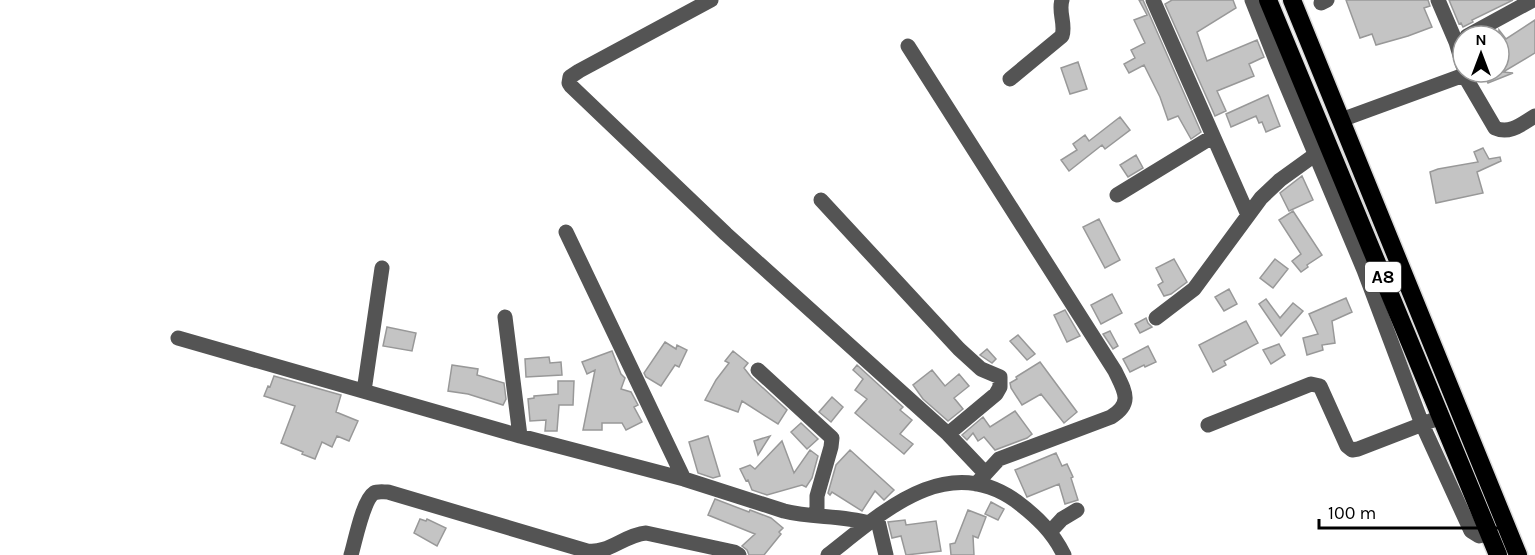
<svg xmlns="http://www.w3.org/2000/svg" width="1535" height="555" font-family="Karla,sans-serif">
<style>
.building{fill:#c4c4c4;stroke:#989898;stroke-width:1.5}
.lines{fill:none;stroke-linecap:round;stroke-linejoin:round}
.highway-casing{stroke:#dbdbdb;stroke-width:21}
.minor{stroke:#545454;stroke-width:15}
.highway{stroke:#000;stroke-width:18}
.labels{text-anchor:middle;dominant-baseline:central;stroke-width:4.5;stroke-linejoin:round;paint-order:stroke}
.shield{fill:#fff;stroke:#4c4c4c;stroke-width:1.5}
.shield-label{font-size:18px;font-weight:bold;fill:#000}
</style>
<rect width="100%" height="100%" fill="#fff"/>
<!-- building -->
<path class="building" d="M1139,0H1143L1201,132L1191,139L1178,116L1168,120L1160,97L1144,65L1129,73L1124,64L1135,58L1131,50L1145,43L1134,20L1147,15Z
M1172,0H1233L1236,8L1197,32L1207,61L1257,40L1264,57L1249,64L1254,76L1217,91L1226,111L1215,116L1165,4Z
M1346,0H1428L1430,6L1424,8L1432,27L1408,36L1376,45L1372,34L1360,38Z
M1449,0H1513L1472,20L1473,22L1463,27L1461,23L1459,24Z
M1535,20V53L1503,72L1513,73L1488,83L1484,72H1499V30L1506,39Z
M1078,62L1087,89L1070,94L1061,68Z
M1268,95L1280,126L1266,132L1262,122L1259,123L1256,116L1231,127L1226,114Z
M1120,117L1130,130L1105,149L1102,145L1069,171L1061,160L1077,150L1073,144L1085,135L1089,141Z
M1483,148L1489,159L1500,157L1501,161L1477,172L1483,193L1436,203L1430,172L1438,169L1478,162L1474,152Z
M1136,155L1143,168L1128,177L1120,165Z
M1302,176L1313,200L1289,211L1280,193Z
M1293,211L1322,255L1307,265L1308,267L1301,272L1292,261L1301,254L1279,220Z
M1099,219L1120,260L1105,268L1083,227Z
M1174,259L1187,282L1171,294L1164,296L1158,285L1163,282L1156,268Z
M1275,259L1288,269L1273,288L1260,278Z
M1229,289L1237,304L1224,311L1215,297Z
M1112,294L1122,313L1101,324L1091,305Z
M1346,298L1352,312L1332,321L1335,343L1322,345L1323,350L1307,355L1303,338L1318,334L1309,314Z
M1266,299L1280,318L1293,303L1303,311L1281,336L1259,304Z
M1065,310L1080,336L1067,342L1054,315Z
M1146,318L1148,323L1152,327L1140,333L1135,324Z
M1246,321L1258,343L1224,361L1226,365L1213,372L1199,345Z
M387,327L416,333L412,351L383,346Z
M1110,331L1118,346L1113,349L1103,334Z
M1018,335L1035,354L1027,360L1010,341Z
M665,342L676,349L677,345L687,350L679,367L675,365L661,386L646,377L644,373Z
M1279,344L1285,355L1271,364L1263,350Z
M1148,346L1156,362L1145,367L1144,365L1130,372L1123,359Z
M987,349L996,359L992,363L980,355Z
M612,351L621,374L625,378L621,389L631,392L638,405L634,407L642,422L626,430L622,423H602V430H583L595,370L587,374L582,362Z
M733,351L748,363L744,368L751,377L787,410L778,424L742,401L738,412L705,400L716,380L729,363L725,361Z
M549,357L550,363L561,362L562,375L526,377L525,359Z
M1040,362L1077,412L1064,423L1041,394L1022,405L1011,388L1010,383L1017,379L1016,377Z
M452,365L478,369L477,375L504,383L506,399L503,405L468,394L448,391Z
M857,365L903,407L900,410L912,420L900,434L913,444L904,454L855,413L867,399L855,390L863,379L853,370Z
M932,370L945,386L959,374L969,386L954,398L963,409L948,421L923,399L913,385Z
M274,376L341,395L336,412L358,421L349,441L337,436L332,447L322,442L315,459L302,454L303,452L281,443L295,406L264,396L268,386L270,387Z
M558,381H574L573,405H559L557,431H545L546,420L530,421L528,399L534,398V396L558,394Z
M832,397L843,407L831,422L819,412Z
M1015,411L1032,434L1027,438L995,450L984,437L978,441L973,433L967,440L962,435L983,417L990,427Z
M801,423L818,439L807,449L791,432Z
M708,436L720,476L713,478L698,473L689,442Z
M770,436L758,455L754,441Z
M782,441L794,473L810,450L818,456L812,478L806,487L802,485L767,495L752,490L748,480L746,481L740,469L750,465L755,469Z
M850,450L894,490L884,500L875,491L862,511L832,492L830,495L828,493L836,465Z
M1056,453L1062,466L1067,464L1073,477L1071,478L1078,500L1065,504L1059,484L1027,497L1015,470Z
M715,499L749,512L750,510L771,518L783,528L779,532L781,534L764,555H749L747,550L742,546L755,534L708,515Z
M991,502L1004,509L998,520L985,514Z
M968,510L986,517L978,538L973,536L974,555H951L950,544L955,543Z
M420,519L426,521L427,519L446,528L437,546L414,533Z
M905,520L906,525L936,521L941,551L906,555L901,536L892,538L888,522Z"/>
<g class="lines">
<defs>
<path id="highway" d="M1268,0L1498,555
M1292,0L1518,555"/>
</defs>
<!-- highway casing -->
<use href="#highway" class="highway-casing"/>
<!-- minor -->
<path class="minor" d="M711,0L579,71L570,77L569,83L571,86L726,234L948,434L985,473
M1153,0L1248,215
M1252,0L1277,63L1364,270L1422,424L1471,531L1479,536L1489,534
M1438,0L1456,42L1463,66
M1321,3L1327,0
M1467,36L1533,0
M908,46L1115,371C1124,390 1134,403 1111,417L999,459L976,484
M1464,75L1495,128C1510,135 1523,123 1535,116
M1010,79L1062,36C1066,24 1058,12 1062,0
M1341,120L1464,75V72
M1117,195L1212,137
M821,200L959,349L981,369L1000,377V387L996,394L948,434
M566,232L684,479
M505,317L520,436
M1156,318L1194,289L1261,198L1280,180L1323,149
M178,338L520,436L684,479L784,511C812,518 841,515 869,523
M758,370L832,438L831,447L817,496V516
M364,391L382,268
M1208,425L1311,384L1320,386L1347,446L1352,450L1358,449L1441,417
M877,517L886,555
M1050,532L1062,519L1077,510
M351,555C355,542 363,500 374,493C378,491 383,492 388,492L587,551C609,554 624,535 646,533L734,552L739,555
M828,555C882,513 946,451 1016,501C1036,516 1053,532 1064,555"/>
<!-- highway -->
<use href="#highway" class="highway"/>
</g>
<g class="labels">
<!-- shield labels -->
<rect class="shield" x="1365" y="262" width="36" height="30" rx="4.5"/>
<g class="shield-label">
<text x="1383" y="277">A8</text>
</g>
</g>
<!-- north arrow -->
<g transform="translate(1481 54)"><circle r="28" fill="#ffffff" stroke="#999999" stroke-width="1.5"/>
<path d="M0-4.5L10 22L0 15L-10 22Z" fill="#000000"/>
<text y="-9" font-size="16" font-weight="bold" text-anchor="middle" fill="#000000">N</text>
</g>
<!-- scale -->
<path d="M1319 519v9h184v-9" fill="none" stroke="#000000" stroke-width="3"/>
<text x="1328" y="519" font-size="18" fill="#000000" stroke="#ffffff" stroke-width="4.5" paint-order="stroke">100 m</text>
</svg>
